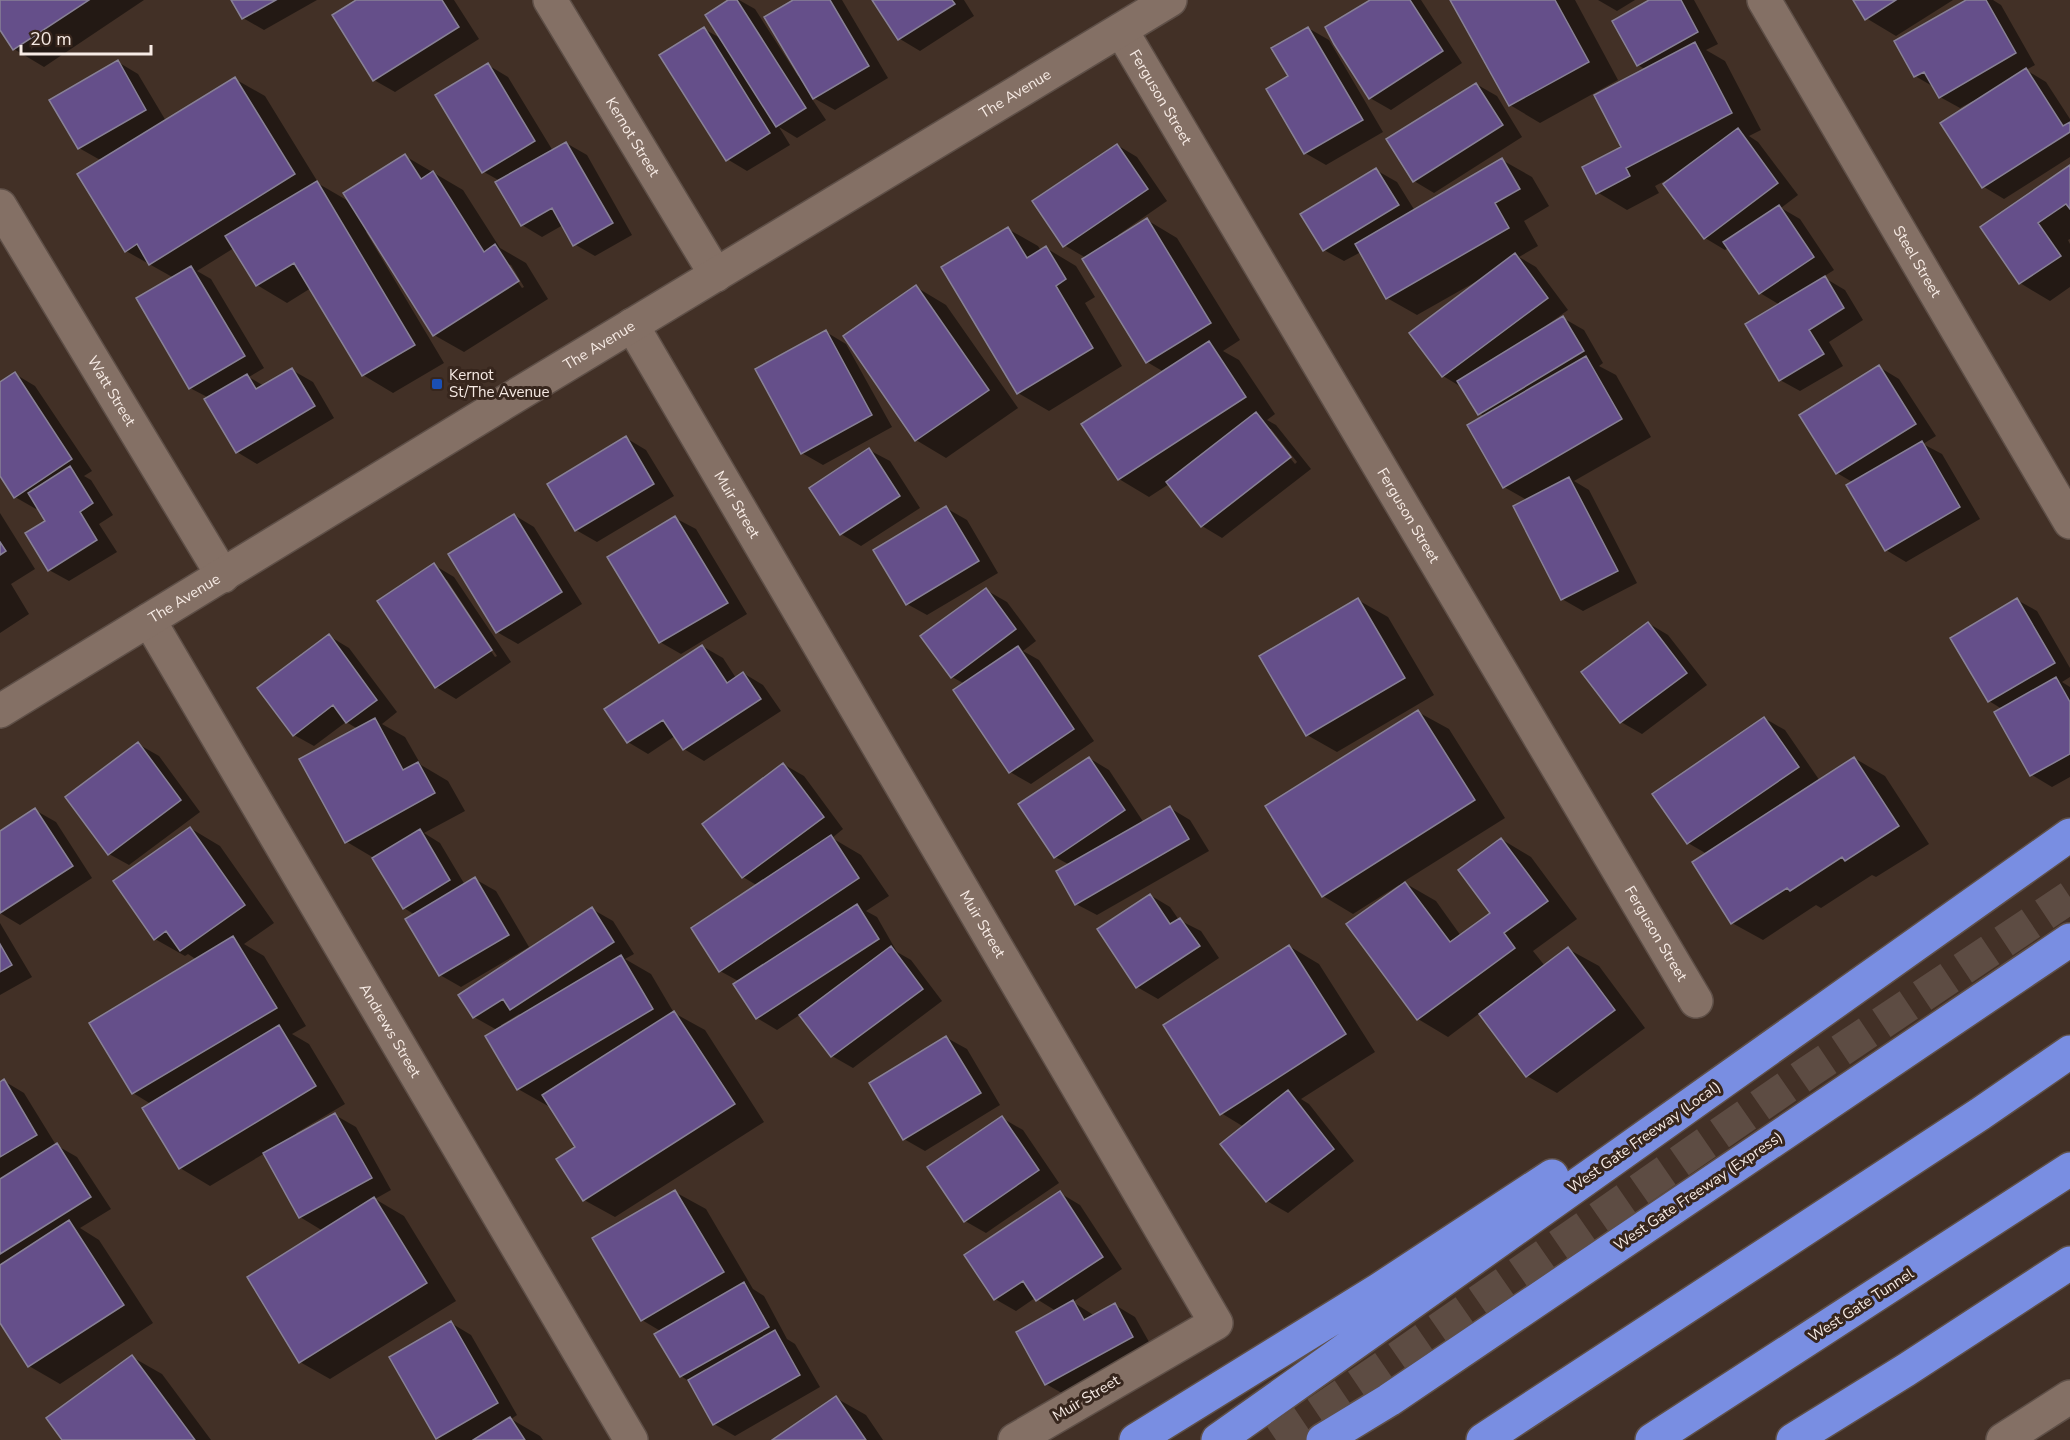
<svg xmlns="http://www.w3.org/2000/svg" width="2070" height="1440" font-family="'Nunito Sans',sans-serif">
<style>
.shadow{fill:#0007;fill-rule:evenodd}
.building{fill:#654f8a;stroke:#888196;stroke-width:1.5}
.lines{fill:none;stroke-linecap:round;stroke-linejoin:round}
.highway-tunnel{stroke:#5d4c43;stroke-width:33;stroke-dasharray:33 16;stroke-linecap:butt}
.minor-casing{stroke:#5e4f47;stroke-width:36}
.highway-casing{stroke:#5e4f47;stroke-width:36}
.minor{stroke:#847065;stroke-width:33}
.highway{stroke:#798ee2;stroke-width:33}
.transit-dot{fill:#1a4fb4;stroke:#37261d;stroke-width:2}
.labels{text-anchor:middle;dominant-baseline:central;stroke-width:6;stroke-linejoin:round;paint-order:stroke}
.street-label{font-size:15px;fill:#f7ebe5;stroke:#37261d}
.poi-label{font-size:15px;fill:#f7ebe5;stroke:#37261d;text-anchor:start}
</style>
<rect width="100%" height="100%" fill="#423026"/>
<!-- shadow -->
<path class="shadow" d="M0,0H144L44,67L14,49L0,27Z
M233,0H317L264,30L243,18Z
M358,0H454L479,39L395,92L374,80Z
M731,0H739L755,9L798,76L800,75L796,0H842L888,78L835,110L810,96L826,120L797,138L779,127L790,145L747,171L727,159L704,29L722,39Z
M874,0H964L974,16L920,51L900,39Z
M1373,0H1421L1462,63L1391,110L1370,98Z
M1452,0H1575L1618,80L1540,123L1510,105Z
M1598,0H1635L1617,11Z
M1652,0H1694L1718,44L1706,50L1725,61L1761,130L1749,136L1758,142L1798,195L1781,208L1800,219L1834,270L1823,277L1845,290L1863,320L1829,342L1843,366L1800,391L1780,380V305L1760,293L1729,247L1725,250L1705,238L1672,177L1655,186L1659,193L1627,210L1597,192L1623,147L1646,70L1638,65Z
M1854,0H1953L1896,36L1866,18Z
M1969,0H1993L2001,5L2035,65L2026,70L2046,82L2070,119V157L2004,199L1984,187L1942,124L1975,103L1973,101L1960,108L1940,97L1934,87L1915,76Z
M1308,28L1329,40L1383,132L1326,165L1305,153L1268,90L1290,77Z
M118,62L138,74L166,121L235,79L265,96L319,184L350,202L405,156L463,190L500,248L526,263L548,299L464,352L434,335L368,230L366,232L444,363L393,393L363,375L311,288L287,303L257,285L234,248L197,271L211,279L264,368L249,377L264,386L292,370L313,382L334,418L257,464L237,452L209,398L190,388L174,278L126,251L102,161L79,148ZM505,263L511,265L524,287L522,288Z
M488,65L508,77L553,151L566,143L587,155L632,235L595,256L574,244L563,225L542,237L522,225L500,181L484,172Z
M1476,84L1497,96L1522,137L1434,193L1414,181Z
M1117,145L1137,157L1167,201L1118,235L1119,237L1147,220L1177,238L1240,340L1223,351L1239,360L1275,414L1267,420L1276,425L1311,469L1222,538L1202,526L1169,484L1149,497L1119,479L1164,372L1147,362L1086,258L1064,245ZM1267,429H1271L1297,462L1295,464Z
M1502,160L1532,177L1549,206L1524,221L1538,246L1519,257L1536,267L1568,310L1547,325L1548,327L1563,318L1584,330L1603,363L1599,366L1616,375L1651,437L1574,481L1589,490L1637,583L1583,611L1562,599L1527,500L1504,487L1484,416L1479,413L1463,388L1443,376L1479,283L1477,281L1417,315L1387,298L1361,252L1344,261L1324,250L1376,170L1397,182L1415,211Z
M2070,167V239L2068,240L2070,244V287L2050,301L2020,283L1982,227Z
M1008,229L1038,246L1041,251L1046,248L1076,266L1095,297L1085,303L1122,366L1049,411L1018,393L943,268Z
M916,287L946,305L1018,408L946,458L916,440L845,337Z
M826,332L846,344L892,427L823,465L802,453Z
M1879,367L1899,379L1936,436L1923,444L1942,454L1980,519L1906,562L1886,550L1854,483L1837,473Z
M15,374L35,386L92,471L84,476L91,480L113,515L99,524L117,552L69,581L49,570L47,521L38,507L36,509L15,497L0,474V384Z
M626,438L646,450L674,496L597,542L576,530L549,484Z
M869,450L890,461L920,508L861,546L841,534Z
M946,508L967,520L998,573L927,615L907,604Z
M0,513L35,569L11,584L29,614L0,633Z
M514,515L534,527L582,604L518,644L497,632Z
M675,518L696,529L747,614L681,654L660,642Z
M434,565L454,577L511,662L456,699L436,687ZM443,580H447L497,656L495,657Z
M986,590L1007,602L1036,641L1023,651L1039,660L1094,741L1031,784L1010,772L955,691L965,684L952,677Z
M1358,600L1388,617L1434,695L1337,752L1307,735Z
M2017,600L2037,611L2070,668V677L2062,682L2070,687V777L2052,787L2032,775L2002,709L1989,701Z
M1648,623L1668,635L1707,685L1642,734L1621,722L1583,672Z
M329,636L349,648L397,712L382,724L405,737L421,765L448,781L465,811L424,833L440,843L465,885L475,879L496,891L529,947L461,987L440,975L415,915L404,908L374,858L347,842L358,729L346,722L314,746L294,735Z
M702,646L723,658L736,678L743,673L763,685L781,711L704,761L684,749L675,736L648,754L628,742Z
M1418,712L1449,729L1505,818L1403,882L1436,901L1461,936L1492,914L1501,839L1531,857L1577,919L1533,951L1545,966L1568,949L1599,966L1645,1028L1557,1093L1527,1076L1480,1013L1448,1037L1418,1019L1399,885L1353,914L1323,896Z
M1764,718L1785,730L1820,781L1854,758L1885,776L1929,844L1876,877L1872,875L1821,908L1816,905L1763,940L1732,923L1707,854L1688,843Z
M138,744L159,756L200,812L129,865L109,854Z
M1089,758L1109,770L1144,823L1170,808L1190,820L1209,851L1097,915L1076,904L1070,865L1055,857Z
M783,764L804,776L843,829L832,838L861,855L889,896L866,911L877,917L897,952L911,960L942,1001L853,1068L832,1056L801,1014L777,1030L757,1018L740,982L720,971L758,886L743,877L704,824Z
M35,810L56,822L92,878L20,925L0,913V833Z
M190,828L220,846L274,923L244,944L264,956L306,1026L292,1034L309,1044L345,1104L296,1133L298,1136L335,1115L356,1127L391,1190L375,1199L404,1216L456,1301L330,1379L300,1362L323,1231L300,1217L265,1153L210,1186L180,1168L144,1108L151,1104L133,1093L197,960L188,954L185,956L155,939Z
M1150,895L1170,907L1179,920L1201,931L1219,958L1158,999L1137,987Z
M592,909L613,921L634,954L625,959L651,974L674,1013L705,1030L764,1122L615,1217L584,1200L578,1148L550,1105L548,1106L518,1089L497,1030L474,1017L460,995ZM519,1014L522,1016L502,1028L501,1025Z
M0,923L32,977L0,995Z
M1289,946L1319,964L1375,1052L1301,1099L1309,1104L1354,1161L1288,1213L1267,1201L1244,1127L1221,1113Z
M947,1038L967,1049L1000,1105L925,1151L904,1139Z
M4,1081L24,1093L56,1145L77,1157L111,1209L80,1228L99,1240L153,1323L60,1384L29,1366L0,1321V1083Z
M1002,1118L1023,1130L1059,1183L986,1233L965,1221Z
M675,1192L706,1209L753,1289L764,1296L787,1339L795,1344L820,1387L735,1436L714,1424L690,1382L681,1376L662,1332L642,1320Z
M1060,1193L1080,1205L1122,1269L1073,1302L1095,1316L1115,1305L1135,1317L1153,1349L1067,1396L1046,1384L1056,1311L1035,1298L1016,1311L995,1299L966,1255Z
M451,1323L471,1335L517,1415L511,1419L540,1436L543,1440H441L437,1438Z
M132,1357L162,1374L211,1440H64Z
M836,1398L866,1415L883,1440H774Z"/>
<!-- building -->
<path class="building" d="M0,0H89L13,50L0,30Z
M231,0H276L242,19Z
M356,0H442L459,27L373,81L332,15Z
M728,0H737L806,108L776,127L705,15Z
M793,0H830L869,66L813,99L764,17Z
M872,0H952L955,4L898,40Z
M1370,0H1410L1443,51L1369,99L1334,44L1325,27Z
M1450,0H1555L1589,62L1509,106Z
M1649,0H1681L1698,32L1637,66L1612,21Z
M1853,0H1896L1865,20Z
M1966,0H1986L2016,53L1939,98L1924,72L1914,77L1894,41Z
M704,27L770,133L726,161L659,55Z
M1308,27L1363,120L1304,154L1266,89L1288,76L1271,48Z
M1695,42L1732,113L1626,168L1630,176L1596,194L1582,167L1621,147L1594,95Z
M118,60L146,110L78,149L49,100Z
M488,63L535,141L482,173L435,95Z
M2026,68L2063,126L2070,122V132L1982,188L1940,123Z
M235,77L295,174L149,265L137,244L125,252L77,174Z
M1476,83L1503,125L1413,182L1386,139Z
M1738,128L1778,183L1704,239L1663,184Z
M566,142L613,223L573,246L552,208L521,226L495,182Z
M1117,144L1148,189L1063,247L1032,201Z
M405,154L421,179L433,171L484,252L495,244L519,281L433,336L343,193Z
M1502,158L1520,189L1495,203L1509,228L1386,299L1355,244Z
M2070,165V209L2066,204L2038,223L2061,256L2019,284L1980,227Z
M1376,168L1399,205L1323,251L1300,214Z
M317,181L415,345L362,376L294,263L256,286L225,236Z
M1779,205L1814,257L1759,294L1723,242Z
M1147,218L1211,323L1146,363L1082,259Z
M1008,227L1027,258L1046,246L1066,279L1056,286L1093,348L1017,394L941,267Z
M1515,253L1548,298L1442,377L1409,333Z
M191,266L245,356L189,389L136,298Z
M1825,276L1844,308L1809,330L1824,354L1779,381L1745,324Z
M916,285L989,390L915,441L843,336Z
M1563,316L1584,351L1478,415L1457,381Z
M826,330L872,415L801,454L755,369Z
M1209,341L1246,397L1118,480L1081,424Z
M1586,356L1622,419L1503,488L1467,425Z
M1879,365L1916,424L1836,474L1799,415Z
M292,368L315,406L236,453L204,399L247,374L256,389Z
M15,372L72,459L14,498L0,476V382Z
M1256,412L1291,457L1201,527L1166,482Z
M626,436L654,484L575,531L547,484Z
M1922,441L1960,507L1885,551L1846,485Z
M869,448L900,496L840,535L809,488Z
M70,466L93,503L80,512L97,540L48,571L25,533L45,521L28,493Z
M1569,477L1618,571L1561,600L1513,506Z
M946,506L979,561L906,605L873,550Z
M514,514L562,592L496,633L448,554Z
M675,516L728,603L659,643L607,557Z
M0,542L6,551L0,555Z
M434,563L492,650L435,688L377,601Z
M986,588L1016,629L951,678L920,636Z
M1358,598L1405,678L1306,736L1259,656Z
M2017,598L2055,663L1988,702L1950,638Z
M1648,622L1687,673L1620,723L1581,672Z
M329,634L377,700L346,723L333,705L293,736L257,688Z
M702,645L727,683L743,672L761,699L683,750L663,720L627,743L604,709Z
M1018,646L1074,729L1009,773L953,690Z
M2056,677L2070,702V754L2030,776L1994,712Z
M1418,710L1475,800L1322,897L1265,806Z
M1764,717L1799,767L1687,844L1652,794Z
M375,718L403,770L418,762L435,793L345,843L299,759Z
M138,742L181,800L108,855L65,797Z
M1089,757L1125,810L1054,858L1018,804Z
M1854,757L1899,826L1845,861L1842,857L1790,891L1787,888L1731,924L1692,862Z
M783,763L824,817L742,878L702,824Z
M1170,806L1189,839L1075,905L1056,871Z
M35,808L73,866L0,913V831Z
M190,827L245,905L180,951L166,931L154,940L113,881Z
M420,829L450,880L403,909L372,858Z
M831,835L859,878L719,972L691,928Z
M1501,838L1548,901L1504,933L1515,948L1417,1020L1346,924L1405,882L1450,942L1490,913L1458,870Z
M475,877L509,935L439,976L405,919Z
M1150,894L1170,924L1180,918L1200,946L1136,988L1097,929Z
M857,904L879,939L756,1019L733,984Z
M592,907L614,942L510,1010L503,999L473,1018L458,995Z
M233,936L277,1008L132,1094L89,1023Z
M0,944L12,965L0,972Z
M1289,945L1346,1034L1220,1115L1163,1025Z
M891,946L923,989L831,1057L799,1015Z
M1568,947L1615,1010L1526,1077L1479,1014Z
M621,955L653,1009L517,1090L485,1036Z
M674,1011L735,1104L583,1201L556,1159L575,1147L542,1095Z
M279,1025L316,1086L179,1169L142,1108Z
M946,1036L981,1093L903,1140L869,1083Z
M4,1079L37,1135L0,1157V1082Z
M1288,1090L1334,1149L1266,1202L1220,1144Z
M335,1113L372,1178L299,1218L263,1153Z
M1002,1116L1039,1170L964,1222L927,1167Z
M57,1143L91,1197L0,1254V1179Z
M675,1190L724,1272L641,1321L592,1238Z
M1060,1191L1103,1257L1036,1301L1023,1281L994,1300L964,1255Z
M374,1197L427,1283L299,1363L247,1277Z
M69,1220L124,1305L28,1367L0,1323V1265Z
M744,1282L769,1327L680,1377L654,1334Z
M1073,1300L1084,1320L1115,1303L1133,1337L1045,1385L1016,1332Z
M451,1321L498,1403L436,1439L389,1357Z
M775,1330L800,1375L713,1425L688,1380Z
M132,1355L195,1440H62L46,1418Z
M836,1396L866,1440H772Z
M510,1417L525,1440H473Z"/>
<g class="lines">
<!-- highway-tunnel -->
<path class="highway-tunnel" d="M1276,1440L1384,1367L1807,1073L2070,897"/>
<defs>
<g id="minor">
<path id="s1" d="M550,0L716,275"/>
<path id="s2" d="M1764,0L2070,522"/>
<path id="s3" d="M1121,30L1696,1001"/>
<path id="s4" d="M0,206L223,576"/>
<path id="s5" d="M632,325L1216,1323L1015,1440"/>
<path id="s6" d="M149,620L631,1440"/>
<path id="s7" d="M0,711L502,404L1170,0"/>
<path d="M2003,1440L2070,1397"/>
</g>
<path id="highway" d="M1136,1440L1380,1289L1552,1176
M1218,1440L2070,835
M1323,1440L1389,1400L2070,940
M1483,1440L1980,1114L2070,1052
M1652,1440L2070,1169
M1793,1440L1906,1370L2070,1263"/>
</defs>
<!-- minor casing -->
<use href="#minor" class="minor-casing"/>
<!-- highway casing -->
<use href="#highway" class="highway-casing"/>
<!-- minor -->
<use href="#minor" class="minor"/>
<!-- highway -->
<use href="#highway" class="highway"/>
</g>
<!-- markers -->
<rect class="transit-dot" x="431" y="378" width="12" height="12" rx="3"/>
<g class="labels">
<!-- street labels -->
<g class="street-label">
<text stroke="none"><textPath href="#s7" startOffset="1188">The Avenue</textPath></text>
<text stroke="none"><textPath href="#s3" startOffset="78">Ferguson Street</textPath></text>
<text stroke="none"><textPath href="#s1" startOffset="160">Kernot Street</textPath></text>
<text stroke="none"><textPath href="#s2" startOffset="303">Steel Street</textPath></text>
<text stroke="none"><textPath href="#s7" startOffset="702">The Avenue</textPath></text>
<text stroke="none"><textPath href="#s4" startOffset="216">Watt Street</textPath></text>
<text stroke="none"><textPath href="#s5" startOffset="208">Muir Street</textPath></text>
<text stroke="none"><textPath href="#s3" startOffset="564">Ferguson Street</textPath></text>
<text stroke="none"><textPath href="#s7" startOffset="216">The Avenue</textPath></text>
<text stroke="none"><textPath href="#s5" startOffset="694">Muir Street</textPath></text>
<text stroke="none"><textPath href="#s3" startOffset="1050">Ferguson Street</textPath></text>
<text stroke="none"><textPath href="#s6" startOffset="476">Andrews Street</textPath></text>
<text transform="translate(1644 1137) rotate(-35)">West Gate Freeway (Local)</text>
<text transform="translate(1698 1191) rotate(-34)">West Gate Freeway (Express)</text>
<text transform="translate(1861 1305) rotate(-33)">West Gate Tunnel</text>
<text transform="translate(1086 1398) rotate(-31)">Muir Street</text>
</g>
<!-- poi labels -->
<g class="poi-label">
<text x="449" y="375">Kernot<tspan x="449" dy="17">St/The Avenue</tspan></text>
</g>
</g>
<!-- scale -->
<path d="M21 45v9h130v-9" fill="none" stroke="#f7ebe5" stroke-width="3"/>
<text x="30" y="45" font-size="18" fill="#f7ebe5" stroke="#37261d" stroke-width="4.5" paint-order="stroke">20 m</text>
</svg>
